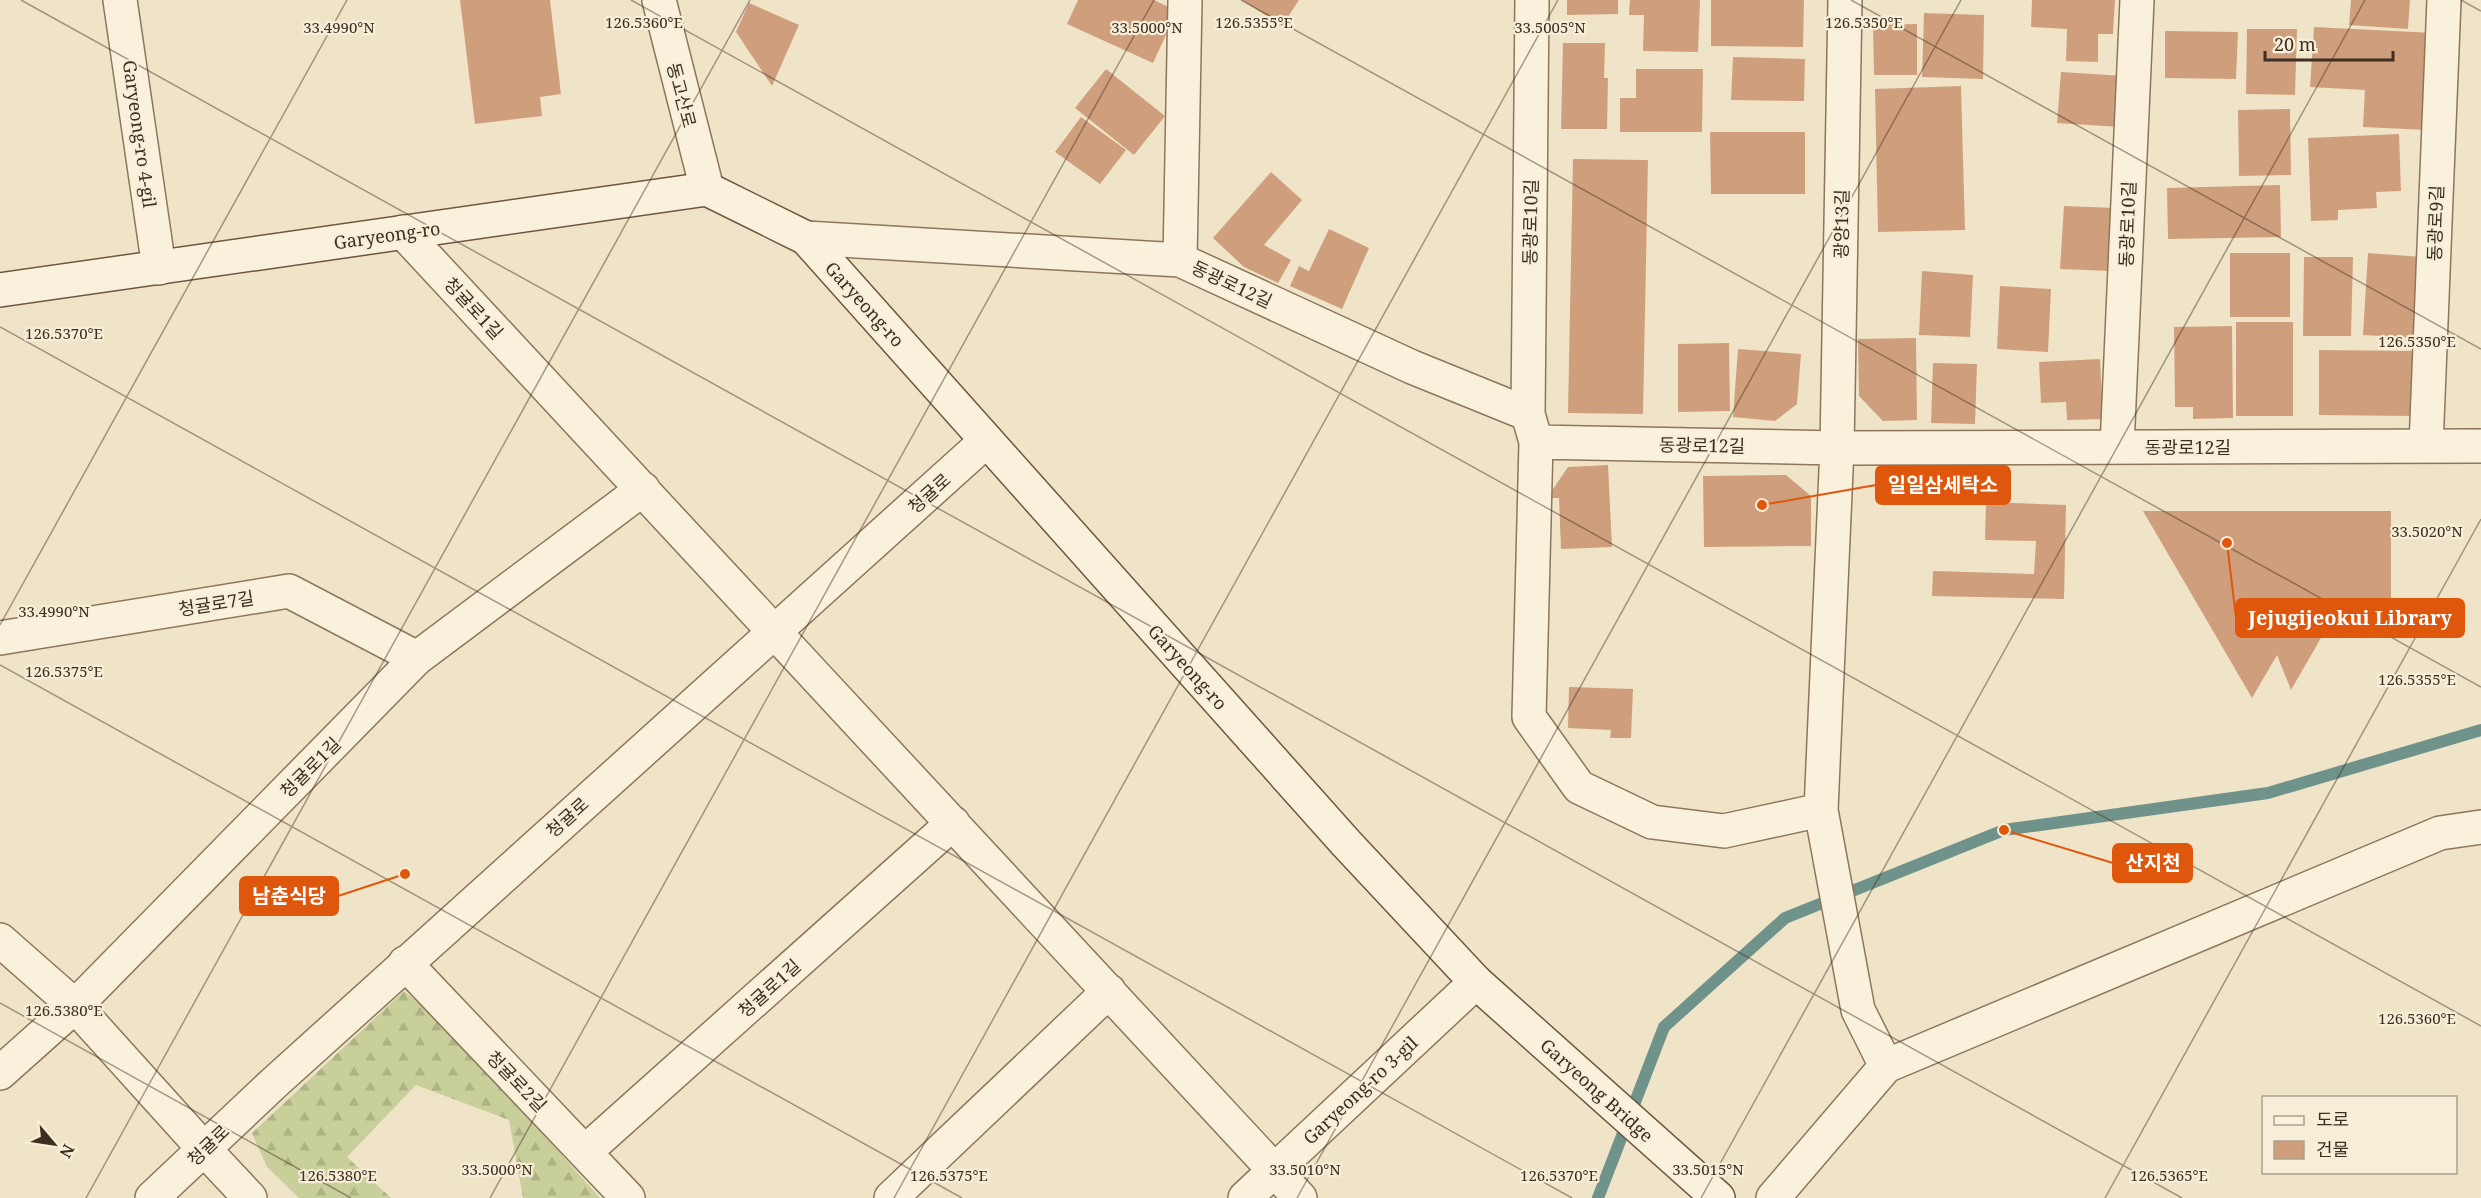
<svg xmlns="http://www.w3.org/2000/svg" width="2481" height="1198" font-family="'Noto Serif','Noto Sans KR',serif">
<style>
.forest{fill:url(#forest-firs)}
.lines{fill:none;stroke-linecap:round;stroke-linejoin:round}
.stream{stroke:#6f938a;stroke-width:12}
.building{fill:#cf9f7d}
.minor-casing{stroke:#8d765c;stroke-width:36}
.tertiary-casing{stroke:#8d765c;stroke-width:36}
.secondary-casing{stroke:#6f573f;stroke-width:36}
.minor{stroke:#faf1dc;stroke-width:33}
.tertiary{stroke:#faf1dc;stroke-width:33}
.secondary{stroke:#faf1dc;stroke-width:33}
.ticks{fill:none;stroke:#3d2e20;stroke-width:1.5;stroke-opacity:0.45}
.labels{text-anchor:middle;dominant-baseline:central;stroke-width:4.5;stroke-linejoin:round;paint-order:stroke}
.street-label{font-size:18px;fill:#3d2e20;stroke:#f7eed8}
.ticks-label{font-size:15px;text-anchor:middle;fill:#3d2e20;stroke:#f7eed8;stroke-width:4.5;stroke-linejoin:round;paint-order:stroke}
.leader{fill:none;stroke:#df570d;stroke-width:2}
.callout-dot{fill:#df570d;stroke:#f7eed8;stroke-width:2}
.callout{fill:#df570d;stroke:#df570d;stroke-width:2}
.callout-label{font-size:20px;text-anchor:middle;font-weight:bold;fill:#fff}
</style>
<defs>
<pattern id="forest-firs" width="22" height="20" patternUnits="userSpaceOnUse" patternTransform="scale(1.5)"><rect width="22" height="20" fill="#c9cf9b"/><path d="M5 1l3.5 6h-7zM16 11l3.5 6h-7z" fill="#aeb285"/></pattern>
</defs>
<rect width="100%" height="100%" fill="#f0e4c8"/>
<!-- forest -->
<path class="forest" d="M404,991L447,1026L600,1198H523L509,1120L416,1085L347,1157L391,1198H299L267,1167L252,1133Z"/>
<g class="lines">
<!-- stream -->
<path class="stream" d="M1598,1198L1664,1027L1785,918L2004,830L2268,793L2481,730"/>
</g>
<!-- building -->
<path class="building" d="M460,0H550L561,94L540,97L542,116L475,124Z
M1078,0H1154L1177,11L1153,63L1067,24Z
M1242,0H1299L1282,26Z
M1567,0H1618V14L1567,15Z
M1630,0H1700L1698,52L1643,51L1644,15H1629Z
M1711,0H1804L1803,47L1711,46Z
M2032,0H2115L2113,34H2098V62L2066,61L2067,29L2031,27Z
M2351,0H2410L2408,29L2349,25Z
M749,3L799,25L772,86L736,32Z
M1924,13L1984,15L1983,79L1922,77Z
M1917,24V75H1874L1873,25Z
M2314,27L2434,33L2428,130L2363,127L2365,90L2310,87Z
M2247,29H2297L2295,95L2246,94Z
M2165,31L2238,32L2236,79L2165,78Z
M1563,43H1605L1604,78H1608L1607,129H1561Z
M1733,57L1805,59L1804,101L1731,100Z
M1106,69L1165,116L1134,155L1075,108Z
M1636,69H1703L1702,132H1620V98H1636Z
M2061,72L2124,76L2120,127L2057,123Z
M1961,86L1965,230L1878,232L1875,89Z
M2290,109L2291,175L2239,176L2238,110Z
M1081,117L1126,150L1100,184L1055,152Z
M1710,132H1805V194H1711Z
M2399,134L2401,191L2376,192L2377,208L2338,210V220L2311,221L2308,138Z
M1573,159L1648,160L1643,414L1568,413Z
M1271,172L1302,200L1264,245L1291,260L1278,283L1244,267L1213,238Z
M2280,185L2281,237L2168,239L2167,188Z
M2064,206L2115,208L2111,271L2060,269Z
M1329,229L1369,248L1342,309L1290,286L1299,266L1309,271Z
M2230,253H2290V317H2230Z
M2368,253L2423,257L2418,338L2363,335Z
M2304,257H2353L2351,336H2303Z
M1922,271L1973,275L1970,337L1919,335Z
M2000,286L2051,289L2048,352L1997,349Z
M2236,322H2293V416H2236Z
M2232,326L2233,418L2193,419V407H2175L2174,327Z
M1916,338L1917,420L1883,421L1859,396L1858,339Z
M1729,343L1730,411L1678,412V344Z
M1738,349L1801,354L1797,404L1775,421L1733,417Z
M2319,350L2414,351V416L2319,415Z
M2100,359L2103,419L2067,420L2066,402L2041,403L2039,362Z
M1933,363L1977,364L1975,424L1931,423Z
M1608,465L1612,547L1561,549L1559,498H1547L1568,467Z
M1786,475L1811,496V546L1704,547L1703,476Z
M1986,502L2066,505L2064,599L1932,596L1933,571L2034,574L2036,541L1985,540Z
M2143,511H2391V634L2340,605L2291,690L2277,655L2252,698Z
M1569,687L1633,689L1631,738H1610L1611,730L1568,728Z"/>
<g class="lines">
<defs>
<path id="minor" d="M120,0L159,268
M1532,0L1528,414L1536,442L1529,717L1579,787L1652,822L1724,831L1821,810
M1845,0L1837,448L1821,810L1858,1010L1886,1066
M403,232L1300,1198
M806,238L1180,260L1412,367L1528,414
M1180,260L1185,0
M1536,442L1837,448L2481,446
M2426,446L2444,0
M2117,447L2137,0
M0,638L289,591L417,658
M0,940L75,1006L204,1149
M405,963L628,1198
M0,1073L75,1006L417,658L643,489
M585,1152L953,823
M891,1198L1109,991
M1245,1198L1476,982
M1773,1198L1886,1066L2440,833L2481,827"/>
<path id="tertiary" d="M659,0L707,189
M204,1149L250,1198
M152,1198L274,1083L986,441"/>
<path id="secondary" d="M0,290L707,189L806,238L1346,843L1476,982L1718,1198"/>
</defs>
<!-- minor casing -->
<use href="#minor" class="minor-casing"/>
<!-- tertiary casing -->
<use href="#tertiary" class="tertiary-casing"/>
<!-- secondary casing -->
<use href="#secondary" class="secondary-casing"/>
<!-- minor -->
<use href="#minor" class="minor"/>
<!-- tertiary -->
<use href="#tertiary" class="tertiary"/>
<!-- secondary -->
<use href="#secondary" class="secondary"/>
</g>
<!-- ticks -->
<path class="ticks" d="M21,0L2182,1198M631,0L2481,1026M1241,0L2481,687M1851,0L2481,349M2461,0L2481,11M0,327L1572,1198M0,625L347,0M0,665L962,1198M0,1003L351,1198M86,1198L750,0M490,1198L1154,0M894,1198L1558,0M1297,1198L1961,0M1701,1198L2365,0M2105,1198L2481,519"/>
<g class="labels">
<!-- street labels -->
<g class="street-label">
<text transform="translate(682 95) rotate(75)">동고산로</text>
<text transform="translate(140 134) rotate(82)">Garyeong-ro 4-gil</text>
<text transform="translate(1530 222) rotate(-89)">동광로10길</text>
<text transform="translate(2435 223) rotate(-88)">동광로9길</text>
<text transform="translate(1841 224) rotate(-89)">광양13길</text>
<text transform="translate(2127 224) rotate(-88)">동광로10길</text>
<text transform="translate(387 235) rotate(-8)">Garyeong-ro</text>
<text transform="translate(1232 284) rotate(25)">동광로12길</text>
<text transform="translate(865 304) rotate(48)">Garyeong-ro</text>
<text transform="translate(474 308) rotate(47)">청귤로1길</text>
<text transform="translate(1702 445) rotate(1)">동광로12길</text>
<text x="2188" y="447">동광로12길</text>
<text transform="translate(929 493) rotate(-42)">청귤로</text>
<text transform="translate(216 603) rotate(-9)">청귤로7길</text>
<text transform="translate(1188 667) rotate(48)">Garyeong-ro</text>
<text transform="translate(310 767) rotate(-45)">청귤로1길</text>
<text transform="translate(567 817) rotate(-42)">청귤로</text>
<text transform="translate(769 988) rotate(-42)">청귤로1길</text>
<text transform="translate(517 1081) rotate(46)">청귤로2길</text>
<text transform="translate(1360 1090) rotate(-43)">Garyeong-ro 3-gil</text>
<text transform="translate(1597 1090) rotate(42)">Garyeong Bridge</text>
<text transform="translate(208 1145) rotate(-44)">청귤로</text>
</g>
</g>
<g class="ticks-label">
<text x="644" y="28">126.5360°E</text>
<text x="1254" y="28">126.5355°E</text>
<text x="1864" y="28">126.5350°E</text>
<text x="339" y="33">33.4990°N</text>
<text x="1147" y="33">33.5000°N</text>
<text x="1550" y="33">33.5005°N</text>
<text x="64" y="339">126.5370°E</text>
<text x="2417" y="347">126.5350°E</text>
<text x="2427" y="537">33.5020°N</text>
<text x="54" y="617">33.4990°N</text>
<text x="64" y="677">126.5375°E</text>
<text x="2417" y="685">126.5355°E</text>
<text x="64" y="1016">126.5380°E</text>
<text x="2417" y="1024">126.5360°E</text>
<text x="497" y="1175">33.5000°N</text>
<text x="1305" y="1175">33.5010°N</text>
<text x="1708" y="1175">33.5015°N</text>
<text x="338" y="1181">126.5380°E</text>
<text x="949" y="1181">126.5375°E</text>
<text x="1559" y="1181">126.5370°E</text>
<text x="2169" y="1181">126.5365°E</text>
</g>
<!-- callouts -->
<path class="leader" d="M1762 505L1876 485M2227 543L2236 618M2004 830L2113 863M405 874L338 896"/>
<g class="callout-dot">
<circle cx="1762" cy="505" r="6"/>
<circle cx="2227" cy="543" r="6"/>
<circle cx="2004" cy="830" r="6"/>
<circle cx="405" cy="874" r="6"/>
</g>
<g class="callout">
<rect x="1876" y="466" width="134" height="38" rx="6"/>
<rect x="2236" y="599" width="228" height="38" rx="6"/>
<rect x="2113" y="844" width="79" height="38" rx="6"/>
<rect x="240" y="877" width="98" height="38" rx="6"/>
</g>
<g class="callout-label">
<text x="1943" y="492">일일삼세탁소</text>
<text x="2350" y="625">Jejugijeokui Library</text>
<text x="2153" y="870">산지천</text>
<text x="289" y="903">남춘식당</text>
</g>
<!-- legend -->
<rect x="2262" y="1096" width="195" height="78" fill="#f7eed8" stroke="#ada18e" stroke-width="1.5"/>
<rect x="2274" y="1116" width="30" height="9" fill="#faf1dc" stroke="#ada18e" stroke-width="1.5"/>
<text x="2316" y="1126" font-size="18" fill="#3d2e20">도로</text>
<rect x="2274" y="1141" width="30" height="18" fill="#cf9f7d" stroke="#ada18e" stroke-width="1.5"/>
<text x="2316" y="1156" font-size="18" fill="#3d2e20">건물</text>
<!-- north arrow -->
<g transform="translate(54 1144) rotate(119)" stroke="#f7eed8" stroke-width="4.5" paint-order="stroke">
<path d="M0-4.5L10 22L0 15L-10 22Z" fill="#3d2e20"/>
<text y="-9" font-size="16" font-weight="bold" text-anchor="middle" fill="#3d2e20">N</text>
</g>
<!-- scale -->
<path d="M2265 51v9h128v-9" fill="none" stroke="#3d2e20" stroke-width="3"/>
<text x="2274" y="51" font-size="18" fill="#3d2e20" stroke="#f7eed8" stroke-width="4.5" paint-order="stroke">20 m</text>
</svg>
